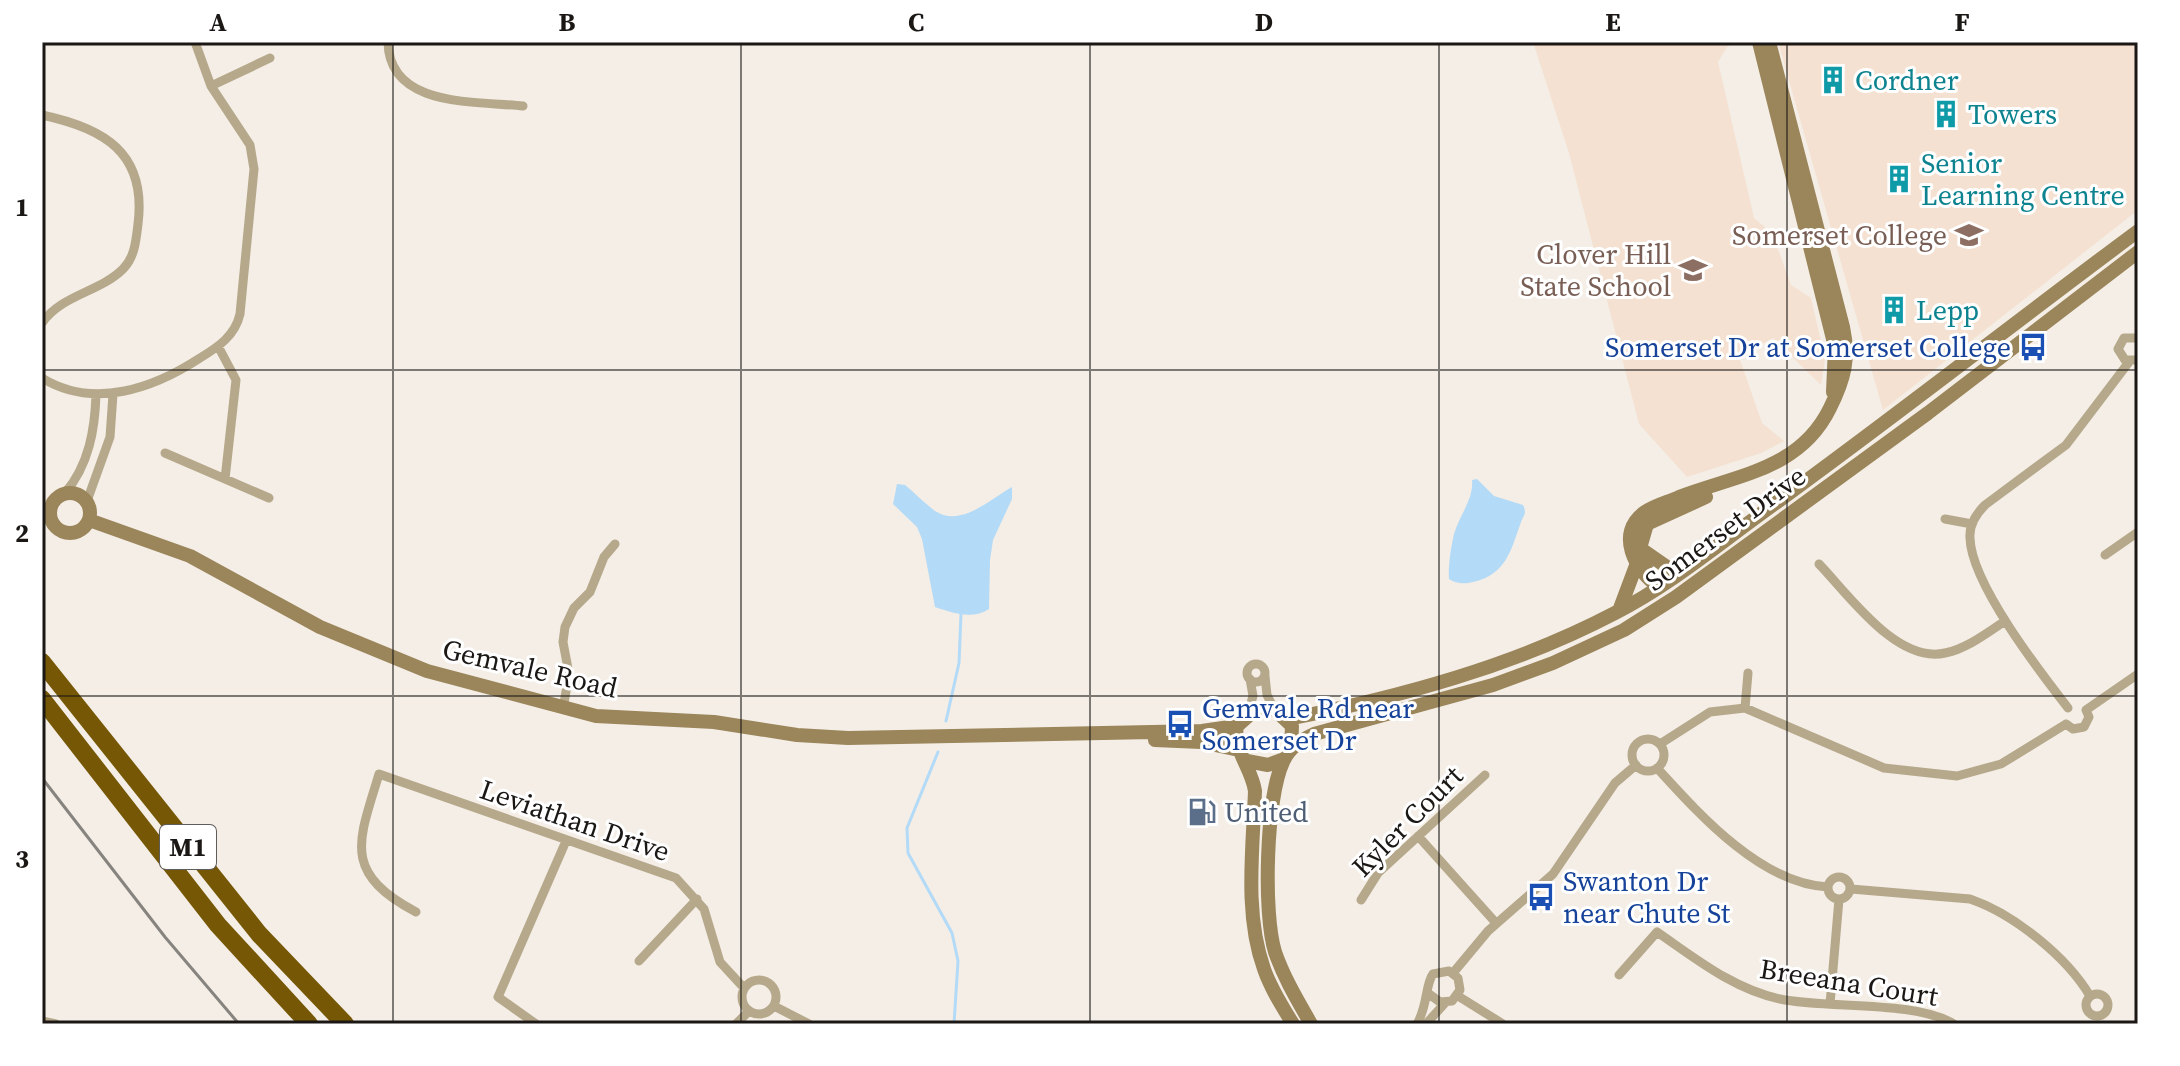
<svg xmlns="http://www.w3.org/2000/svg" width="2180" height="1066" font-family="'Source Serif 4',serif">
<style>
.education{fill:#f4e1d1}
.water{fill:#b3daf7}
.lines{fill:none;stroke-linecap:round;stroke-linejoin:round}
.stream{stroke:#b3daf7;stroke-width:3}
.street{stroke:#b6a88b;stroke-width:9}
.secondary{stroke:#9b855a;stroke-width:14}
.highway{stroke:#755705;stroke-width:18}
.rail{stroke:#87837e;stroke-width:3}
.grid{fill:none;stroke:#1a1715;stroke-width:2;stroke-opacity:0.55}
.labels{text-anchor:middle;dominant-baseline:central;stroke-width:6;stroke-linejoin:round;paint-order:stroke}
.shield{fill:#fff;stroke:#5f5d5b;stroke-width:2}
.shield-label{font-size:26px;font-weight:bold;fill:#1a1715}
.culture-label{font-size:28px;fill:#0d838f;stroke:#fff;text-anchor:start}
.education-label{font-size:28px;fill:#785e54;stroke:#fff;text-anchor:end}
.transit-label{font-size:28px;fill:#164399;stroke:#fff;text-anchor:start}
.street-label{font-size:28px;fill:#1a1715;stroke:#fff}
.service-label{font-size:28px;fill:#4e5e75;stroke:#fff;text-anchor:start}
.neatline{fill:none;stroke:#1a1715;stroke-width:3}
.grid-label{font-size:26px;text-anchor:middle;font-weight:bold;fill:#1a1715}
</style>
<rect width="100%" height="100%" fill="#f4eee6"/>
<!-- education -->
<path class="education" d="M1533,42H1735L1727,47L1718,62L1754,218L1772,233L1791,285L1811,298L1825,359L1821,385L1773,338L1739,357L1762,423L1784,441L1761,453L1687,477L1639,424L1569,153Z
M1778,42H2138V210L1883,410Z"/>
<!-- water -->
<path class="water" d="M1477,479L1494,496L1523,505C1527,513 1524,515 1521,522C1511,550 1506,575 1473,582C1464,584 1457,584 1449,579C1448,567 1451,547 1454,534C1459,516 1474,499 1472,480Z
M897,484L905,485C915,493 924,503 935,511C961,528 990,499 1012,487V499L993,540L990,560L989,609C972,620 953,613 935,607L922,539L917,527L893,504Z"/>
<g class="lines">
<!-- stream -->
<path class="stream" d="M946,721L959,663L961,614
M938,752L907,828L908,853L952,933L958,961L954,1024"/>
<!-- street -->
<path class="street" d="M388,42C389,108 476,101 523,106
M211,86L270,58
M42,115C103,128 147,152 138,224C136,240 135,257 123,269C100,292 61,295 42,323
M2138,338H2124L2118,349L2125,360H2138
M218,346L236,380L225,479
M42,378C94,410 154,388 200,358C218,347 235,336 240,314L254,169L250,145L211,86L195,42
M165,453L269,498
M65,493C89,465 95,429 96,394
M87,501L110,437L113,394
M1945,519L1972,524
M2105,555L2138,532
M1819,564C1849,595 1897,664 1945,653C1966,649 1987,633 2005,621
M1247 673a9 9 0 1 1 18 0a9 9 0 1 1-18 0Z
M1265,676L1267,695L1274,709
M1745,708L1748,673
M2068,708C2040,672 1971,583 1970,538C1969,525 1976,514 1985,505L2066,445L2129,362
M563,709L569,674L563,642L565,627L574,608L590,592L604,557L615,544
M2086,710L2138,674
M1248,713L1253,696L1250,679
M2066,724L2073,729L2084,727L2089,717L2086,710
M1632 755a16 16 0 1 1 32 0a16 16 0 1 1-32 0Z
M1660,744L1710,712L1745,708L1884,768L1957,776L2001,764L2066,724
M1657,768C1699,814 1761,884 1828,887
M1418,836L1496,923
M1828 888a11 11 0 1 1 22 0a11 11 0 1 1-22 0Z
M1851,889L1970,899C2014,914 2067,957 2090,996
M1361,900L1378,873L1485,775
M416,912C341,872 359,841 379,774L676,878L704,909L720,962L744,988
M639,961L697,899
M1453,973L1488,931L1553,874L1615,783L1636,765
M1619,975L1657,932C1695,958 1733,989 1780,999C1828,1009 1914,1000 1954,1024
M742 997a17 17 0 1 1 34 0a17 17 0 1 1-34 0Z
M2086 1005a11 11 0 1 1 22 0a11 11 0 1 1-22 0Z
M1458,996L1503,1024
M1830,1004L1839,899
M774,1006L809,1024
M42,1021L56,1024
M536,1024L498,997L566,841
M736,1024L748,1012
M1417,1024C1428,1005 1425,985 1433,974L1449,971L1458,978L1460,990L1452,1001L1440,1002L1429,994
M1426,1024L1445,1003"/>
<!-- secondary -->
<path class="secondary" d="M1759,42L1835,347L1833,392
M50 513a20 20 0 1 1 40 0a20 20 0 1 1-40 0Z
M89,520L190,556L320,627L427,671L596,716L714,722L797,735L848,738L1202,731L1237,726
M1641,549L1677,574
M1647,563L1640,548L1647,524L1706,497
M1659,587C1635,571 1615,533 1645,512C1655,505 1668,502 1679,497C1736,475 1800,470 1830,408C1844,380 1850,359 1843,327L1769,42
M1619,611L1637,563
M1288,719C1400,697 1514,666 1615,613C1674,583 1726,538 1780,500C1901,412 2018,320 2138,231
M1155,740L1201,742L1239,750
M1291,749L1292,726L1274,709H1256L1237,726C1232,749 1252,768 1255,791C1253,849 1244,913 1264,969C1271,989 1282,1006 1293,1024
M1247,761L1268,765L1284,759
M1311,1024C1298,1001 1284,978 1275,952C1263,914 1266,798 1283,762C1289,748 1301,740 1314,734L1493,685L1553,663L1624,630L1676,597L1928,413L2138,252"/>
<!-- highway -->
<path class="highway" d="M42,662L259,934L345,1024
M42,699L218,925L309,1024"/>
<!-- rail -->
<path class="rail" d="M42,778L165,937L239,1024"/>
</g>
<!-- grid -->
<path class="grid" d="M393,42V1024M741,42V1024M1090,42V1024M1439,42V1024M1787,42V1024M42,370H2138M42,696H2138"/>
<!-- icons -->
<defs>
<symbol id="building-bare" viewBox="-9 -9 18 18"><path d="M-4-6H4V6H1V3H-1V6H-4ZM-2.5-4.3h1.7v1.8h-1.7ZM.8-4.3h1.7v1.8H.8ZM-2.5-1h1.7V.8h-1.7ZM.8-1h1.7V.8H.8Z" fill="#0f9aa8" stroke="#fff" stroke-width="2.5" paint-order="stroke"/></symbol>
<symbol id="school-bare" viewBox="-9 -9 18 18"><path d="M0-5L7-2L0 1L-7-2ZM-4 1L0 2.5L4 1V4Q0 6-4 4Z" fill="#8d6e63" stroke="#fff" stroke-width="2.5" paint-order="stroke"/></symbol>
<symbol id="bus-bare" viewBox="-9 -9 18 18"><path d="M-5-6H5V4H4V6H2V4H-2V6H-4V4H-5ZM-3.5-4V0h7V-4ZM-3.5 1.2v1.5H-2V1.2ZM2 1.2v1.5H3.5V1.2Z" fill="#1a4fb4" stroke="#fff" stroke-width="2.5" paint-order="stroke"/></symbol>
<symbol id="fuel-bare" viewBox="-9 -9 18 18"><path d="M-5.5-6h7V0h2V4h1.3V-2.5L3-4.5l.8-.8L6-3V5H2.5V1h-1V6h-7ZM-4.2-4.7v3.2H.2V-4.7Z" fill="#5c6f8a" stroke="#fff" stroke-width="2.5" paint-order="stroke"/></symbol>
</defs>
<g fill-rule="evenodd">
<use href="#building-bare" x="1813" y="60" width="40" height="40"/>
<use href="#building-bare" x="1926" y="94" width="40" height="40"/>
<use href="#building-bare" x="1879" y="159" width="40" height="40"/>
<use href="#school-bare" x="1949" y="215" width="40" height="40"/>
<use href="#school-bare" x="1673" y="250" width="40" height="40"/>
<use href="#building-bare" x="1874" y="290" width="40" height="40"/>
<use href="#bus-bare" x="2013" y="327" width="40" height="40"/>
<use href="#bus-bare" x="1160" y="704" width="40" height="40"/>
<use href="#fuel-bare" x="1182" y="792" width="40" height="40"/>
<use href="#bus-bare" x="1521" y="877" width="40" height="40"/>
</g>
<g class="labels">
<!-- shield labels -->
<rect class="shield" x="160" y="825" width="56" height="44" rx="6"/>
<g class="shield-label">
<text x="188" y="847">M1</text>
</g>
<!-- culture labels -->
<g class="culture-label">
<text x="1855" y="80">Cordner</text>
<text x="1968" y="114">Towers</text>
<text x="1921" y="163">Senior<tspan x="1921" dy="32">Learning Centre</tspan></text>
<text x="1916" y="310">Lepp</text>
</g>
<!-- education labels -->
<g class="education-label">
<text x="1947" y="235">Somerset College</text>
<text x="1671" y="254">Clover Hill<tspan x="1671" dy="32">State School</tspan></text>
</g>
<!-- transit labels -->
<g class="transit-label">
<text x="2011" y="347" text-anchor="end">Somerset Dr at Somerset College</text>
<text x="1202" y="708">Gemvale Rd near<tspan x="1202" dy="32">Somerset Dr</tspan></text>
<text x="1563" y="881">Swanton Dr<tspan x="1563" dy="32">near Chute St</tspan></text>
</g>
<!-- street labels -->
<g class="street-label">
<text transform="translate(1725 528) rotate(-36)">Somerset Drive</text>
<text transform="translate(530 668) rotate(13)">Gemvale Road</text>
<text transform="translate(575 820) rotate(19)">Leviathan Drive</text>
<text transform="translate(1407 821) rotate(-45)">Kyler Court</text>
<text transform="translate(1849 982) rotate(9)">Breeana Court</text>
</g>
<!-- service labels -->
<g class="service-label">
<text x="1224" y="812">United</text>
</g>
</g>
<!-- border -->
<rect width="2180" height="1066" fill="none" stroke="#ffffff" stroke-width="88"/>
<rect x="44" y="44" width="2092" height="978" class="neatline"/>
<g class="grid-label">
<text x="218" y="31">A</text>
<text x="567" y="31">B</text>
<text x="916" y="31">C</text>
<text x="1264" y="31">D</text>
<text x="1613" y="31">E</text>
<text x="1962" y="31">F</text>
<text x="22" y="216">1</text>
<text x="22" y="542">2</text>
<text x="22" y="868">3</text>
</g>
</svg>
